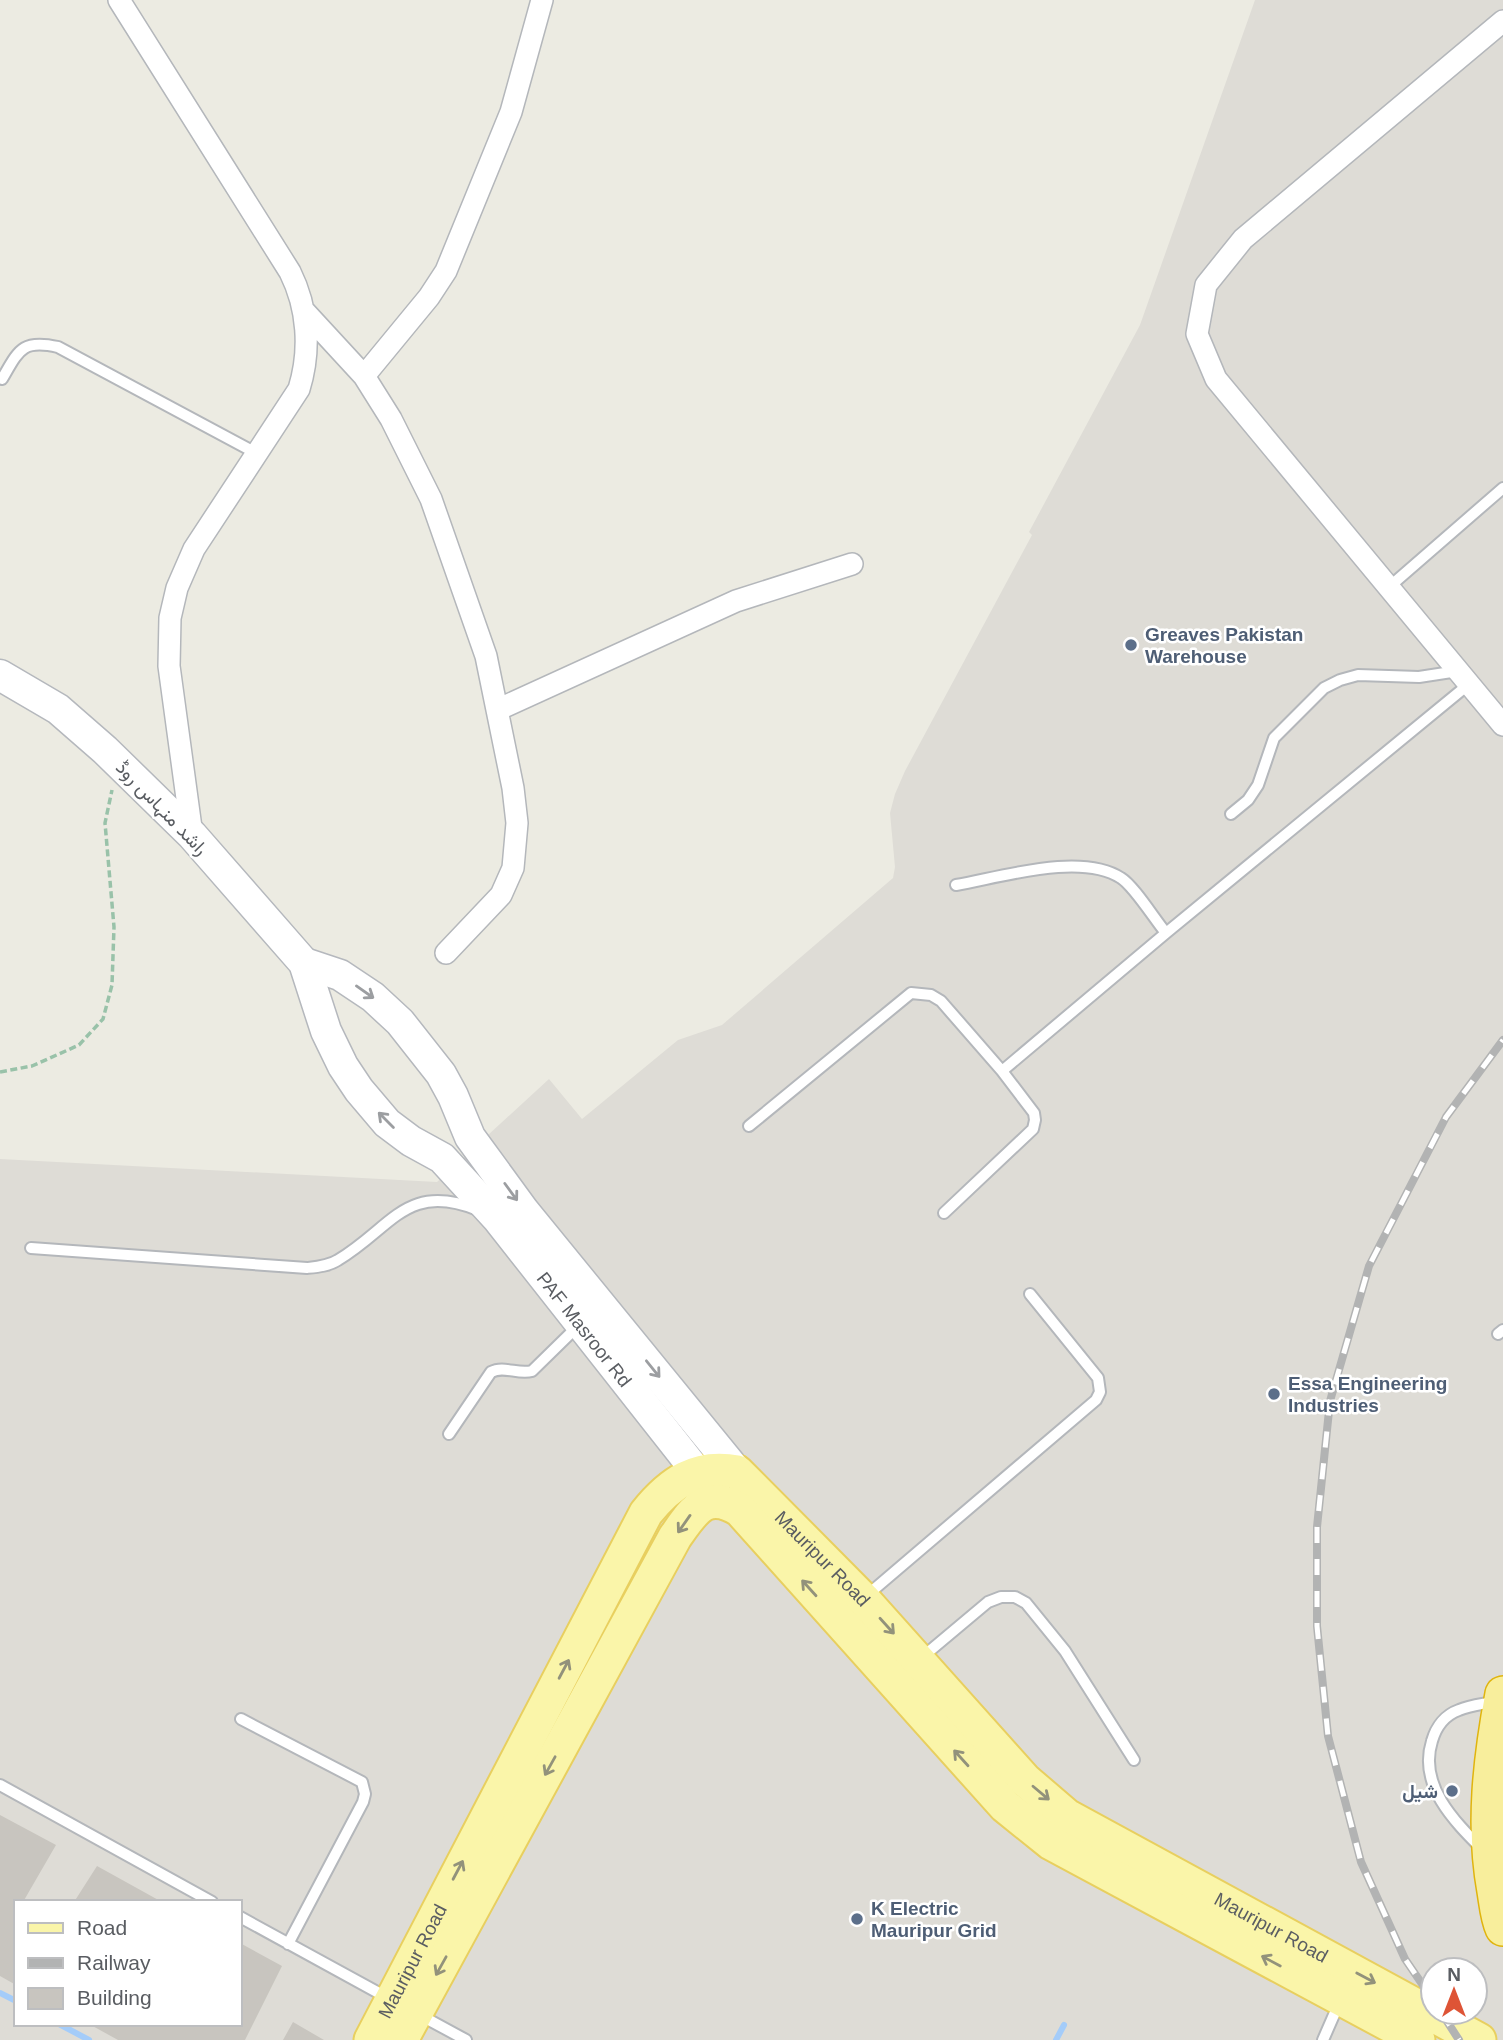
<svg xmlns="http://www.w3.org/2000/svg" width="1503" height="2040" font-family="Arial,Vazirmatn,sans-serif">
<style>
.industrial{fill:#dedcd6;fill-rule:evenodd}
.lines{fill:none;stroke-linecap:round;stroke-linejoin:round}
.stream{stroke:#a4ccf9;stroke-width:6}
.building{fill:#c8c5bf}
.service-casing{stroke:#b4b7bb;stroke-width:14}
.minor-casing{stroke:#b4b7bb;stroke-width:24}
.secondary-casing{stroke:#b5b8bd;stroke-width:33}
.primary-casing{stroke:#e8cf5f;stroke-width:37}
.trunk-casing{stroke:#e0b40e;stroke-width:38}
.path{stroke:#99c2a9;stroke-width:3.5;stroke-dasharray:7 3.5;stroke-linecap:butt}
.service{stroke:#fff;stroke-width:10}
.minor{stroke:#fff;stroke-width:21}
.secondary{stroke:#fff;stroke-width:30}
.primary{stroke:#faf5a9;stroke-width:33}
.trunk{stroke:#f8ee9c;stroke-width:35}
.rail-casing{stroke:#b2b3b3;stroke-width:8}
.rail{stroke:#fff;stroke-width:5;stroke-dasharray:16;stroke-linecap:butt}
.oneway{stroke:#9c9ea1}
.oneway2{stroke:#92927b}
.service-dot{fill:#5c6f8a;stroke:#fff;stroke-width:2.5}
.labels{text-anchor:middle;dominant-baseline:central;stroke-width:5;stroke-linejoin:round;paint-order:stroke}
.service-label{font-size:19px;font-weight:bold;fill:#4e5e75;stroke:#fff;text-anchor:start}
.street-label{font-size:19px;fill:#5a5d62;stroke:#fff}
</style>
<rect width="100%" height="100%" fill="#ecebe2"/>
<!-- industrial -->
<path class="industrial" d="M1255,0H1503V2040H0V1159L437,1182L549,1079L582,1119L678,1040L722,1025L893,878L895,867L890,813L895,794L905,771L1032,535L1029,532L1140,325ZM16,1902H240V2024H16ZM1433,1970H1475V2012H1433Z"/>
<g class="lines">
<!-- stream -->
<path class="stream" d="M0,1993L16,2001
M59,2024L89,2040
M1056,2040L1064,2025"/>
</g>
<!-- building -->
<path class="building" d="M0,1815L56,1845L23,1902H16V1985L0,1976Z
M97,1866L162,1902H74Z
M240,1943L282,1966L245,2040H118L89,2024H240Z
M293,2022L324,2040H283Z"/>
<g class="lines">
<defs>
<path id="service" d="M2,379C19,350 22,339 58,347L256,453
M1388,588L1503,488
M1231,814L1248,800L1258,785L1274,738L1324,688L1340,680L1358,675L1419,677L1458,671
M956,885C1002,877 1081,852 1121,878C1134,886 1155,920 1166,933
M1002,1071L1166,933L1469,684
M749,1126L911,993L931,995L941,1001L1002,1071L1034,1113L1035,1120L1033,1129L944,1213
M31,1248L307,1268C317,1267 329,1266 338,1260C392,1228 406,1181 478,1210
M1498,1334L1503,1330
M449,1434L491,1372C504,1365 518,1375 532,1371L579,1325
M865,1597L1096,1400L1100,1392L1098,1378L1030,1294
M920,1659L988,1602L1001,1597H1015L1026,1603L1065,1651L1134,1760
M241,1719L362,1782L365,1794L363,1802L288,1944
M0,1785L212,1902
M1482,1849C1454,1821 1418,1785 1432,1741C1436,1727 1445,1715 1459,1710C1471,1705 1485,1704 1497,1701
M240,1917L388,1998
M418,2014L466,2040
M1323,2040L1340,2001"/>
<path id="minor" d="M119,0L290,272C308,308 311,350 299,389L194,549L177,588L170,618L169,666L192,835
M1503,21L1243,239L1206,285L1197,334L1216,379L1503,725
M305,312L364,376L391,419L431,499L486,656L513,788L517,823L513,868L501,895L446,953
M364,376L429,297L446,271L511,112L542,0
M497,710L736,601L852,564"/>
<g id="secondary">
<path id="s1" d="M0,675L58,709L105,750L192,835L304,963L326,1031L343,1066L359,1090L387,1123L411,1141L442,1158L497,1218L697,1472L714,1489"/>
<path d="M304,963L340,975L373,997L400,1022L441,1074L453,1096L470,1137L524,1211L737,1472"/>
</g>
<g id="primary">
<path id="s2" d="M371,2040L646,1513C670,1483 697,1464 737,1472L863,1599L1025,1780L1067,1816L1479,2040"/>
<path d="M401,2040L675,1537C694,1510 706,1489 740,1510L1005,1806L1051,1843L1418,2040"/>
</g>
<path id="trunk" d="M1503,1694C1491,1759 1483,1825 1495,1891C1497,1903 1498,1917 1503,1928"/>
</defs>
<!-- service casing -->
<use href="#service" class="service-casing"/>
<!-- minor casing -->
<use href="#minor" class="minor-casing"/>
<!-- secondary casing -->
<use href="#secondary" class="secondary-casing"/>
<!-- primary casing -->
<use href="#primary" class="primary-casing"/>
<!-- trunk casing -->
<use href="#trunk" class="trunk-casing"/>
<!-- path -->
<path class="path" d="M0,1072L32,1066L79,1045L103,1019L112,985L114,927L105,823L112,790"/>
<!-- service -->
<use href="#service" class="service"/>
<!-- minor -->
<use href="#minor" class="minor"/>
<!-- secondary -->
<use href="#secondary" class="secondary"/>
<!-- primary -->
<use href="#primary" class="primary"/>
<!-- trunk -->
<use href="#trunk" class="trunk"/>
<defs>
<path id="rail" d="M1433,2000L1405,1959L1361,1862L1328,1736L1317,1626V1527L1330,1401L1369,1266L1446,1117L1503,1040
M1441,2012L1459,2040"/>
</defs>
<!-- rail casing -->
<use href="#rail" class="rail-casing"/>
<!-- rail -->
<use href="#rail" class="rail"/>
</g>
<!-- one-way arrows -->
<defs><path id="oneway-shaft" d="M-6 0H5M1.5-3L5.5 0L1.5 3" fill="none" stroke-width="1.6" stroke-linecap="round" stroke-linejoin="round" transform="scale(1.75)"/></defs>
<g class="oneway">
<use href="#oneway-shaft" transform="translate(365 992) rotate(35)"/>
<use href="#oneway-shaft" transform="translate(386 1120) rotate(-135)"/>
<use href="#oneway-shaft" transform="translate(511 1192) rotate(54)"/>
<use href="#oneway-shaft" transform="translate(653 1369) rotate(51)"/>
</g>
<g class="oneway2">
<use href="#oneway-shaft" transform="translate(684 1524) rotate(125)"/>
<use href="#oneway-shaft" transform="translate(809 1588) rotate(-132)"/>
<use href="#oneway-shaft" transform="translate(887 1626) rotate(48)"/>
<use href="#oneway-shaft" transform="translate(564 1669) rotate(-62)"/>
<use href="#oneway-shaft" transform="translate(961 1758) rotate(-132)"/>
<use href="#oneway-shaft" transform="translate(550 1766) rotate(119)"/>
<use href="#oneway-shaft" transform="translate(1041 1793) rotate(40)"/>
<use href="#oneway-shaft" transform="translate(458 1870) rotate(-62)"/>
<use href="#oneway-shaft" transform="translate(1271 1961) rotate(-152)"/>
<use href="#oneway-shaft" transform="translate(441 1966) rotate(119)"/>
<use href="#oneway-shaft" transform="translate(1366 1978) rotate(28)"/>
</g>
<!-- markers -->
<g class="service-dot">
<circle cx="1131" cy="645" r="7"/>
<circle cx="1274" cy="1394" r="7"/>
<circle cx="1452" cy="1791" r="7"/>
<circle cx="857" cy="1919" r="7"/>
</g>
<g class="labels">
<!-- service labels -->
<g class="service-label">
<text x="1145" y="634">Greaves Pakistan<tspan x="1145" dy="22">Warehouse</tspan></text>
<text x="1288" y="1383">Essa Engineering<tspan x="1288" dy="22">Industries</tspan></text>
<text x="1438" y="1791" text-anchor="end">شیل</text>
<text x="871" y="1908">K Electric<tspan x="871" dy="22">Mauripur Grid</tspan></text>
</g>
<!-- street labels -->
<g class="street-label">
<text transform="translate(162 808) rotate(46)">راشد منہاس روڈ</text>
<text stroke="none"><textPath href="#s1" startOffset="892">PAF Masroor Rd</textPath></text>
<text stroke="none"><textPath href="#s2" startOffset="822">Mauripur Road</textPath></text>
<text stroke="none"><textPath href="#s2" startOffset="1410">Mauripur Road</textPath></text>
<text stroke="none"><textPath href="#s2" startOffset="89">Mauripur Road</textPath></text>
</g>
</g>
<!-- legend -->
<rect x="14" y="1900" width="228" height="126" fill="#ffffff" stroke="#bdbec0" stroke-width="2"/>
<rect x="28" y="1923" width="35" height="10" fill="#faf5a9" stroke="#bdbec0" stroke-width="2"/>
<text x="77" y="1935" font-size="21" fill="#5a5d62">Road</text>
<rect x="28" y="1958" width="35" height="10" fill="#b2b3b3" stroke="#bdbec0" stroke-width="2"/>
<text x="77" y="1970" font-size="21" fill="#5a5d62">Railway</text>
<rect x="28" y="1988" width="35" height="21" fill="#c8c5bf" stroke="#bdbec0" stroke-width="2"/>
<text x="77" y="2005" font-size="21" fill="#5a5d62">Building</text>
<!-- north arrow -->
<g transform="translate(1454 1991)"><circle r="33" fill="#ffffff" stroke="#bdbec0" stroke-width="2"/>
<path d="M0-5L12 26L0 18L-12 26Z" fill="#de5436"/>
<text y="-10" font-size="19" font-weight="bold" text-anchor="middle" fill="#5a5d62">N</text>
</g>
</svg>
